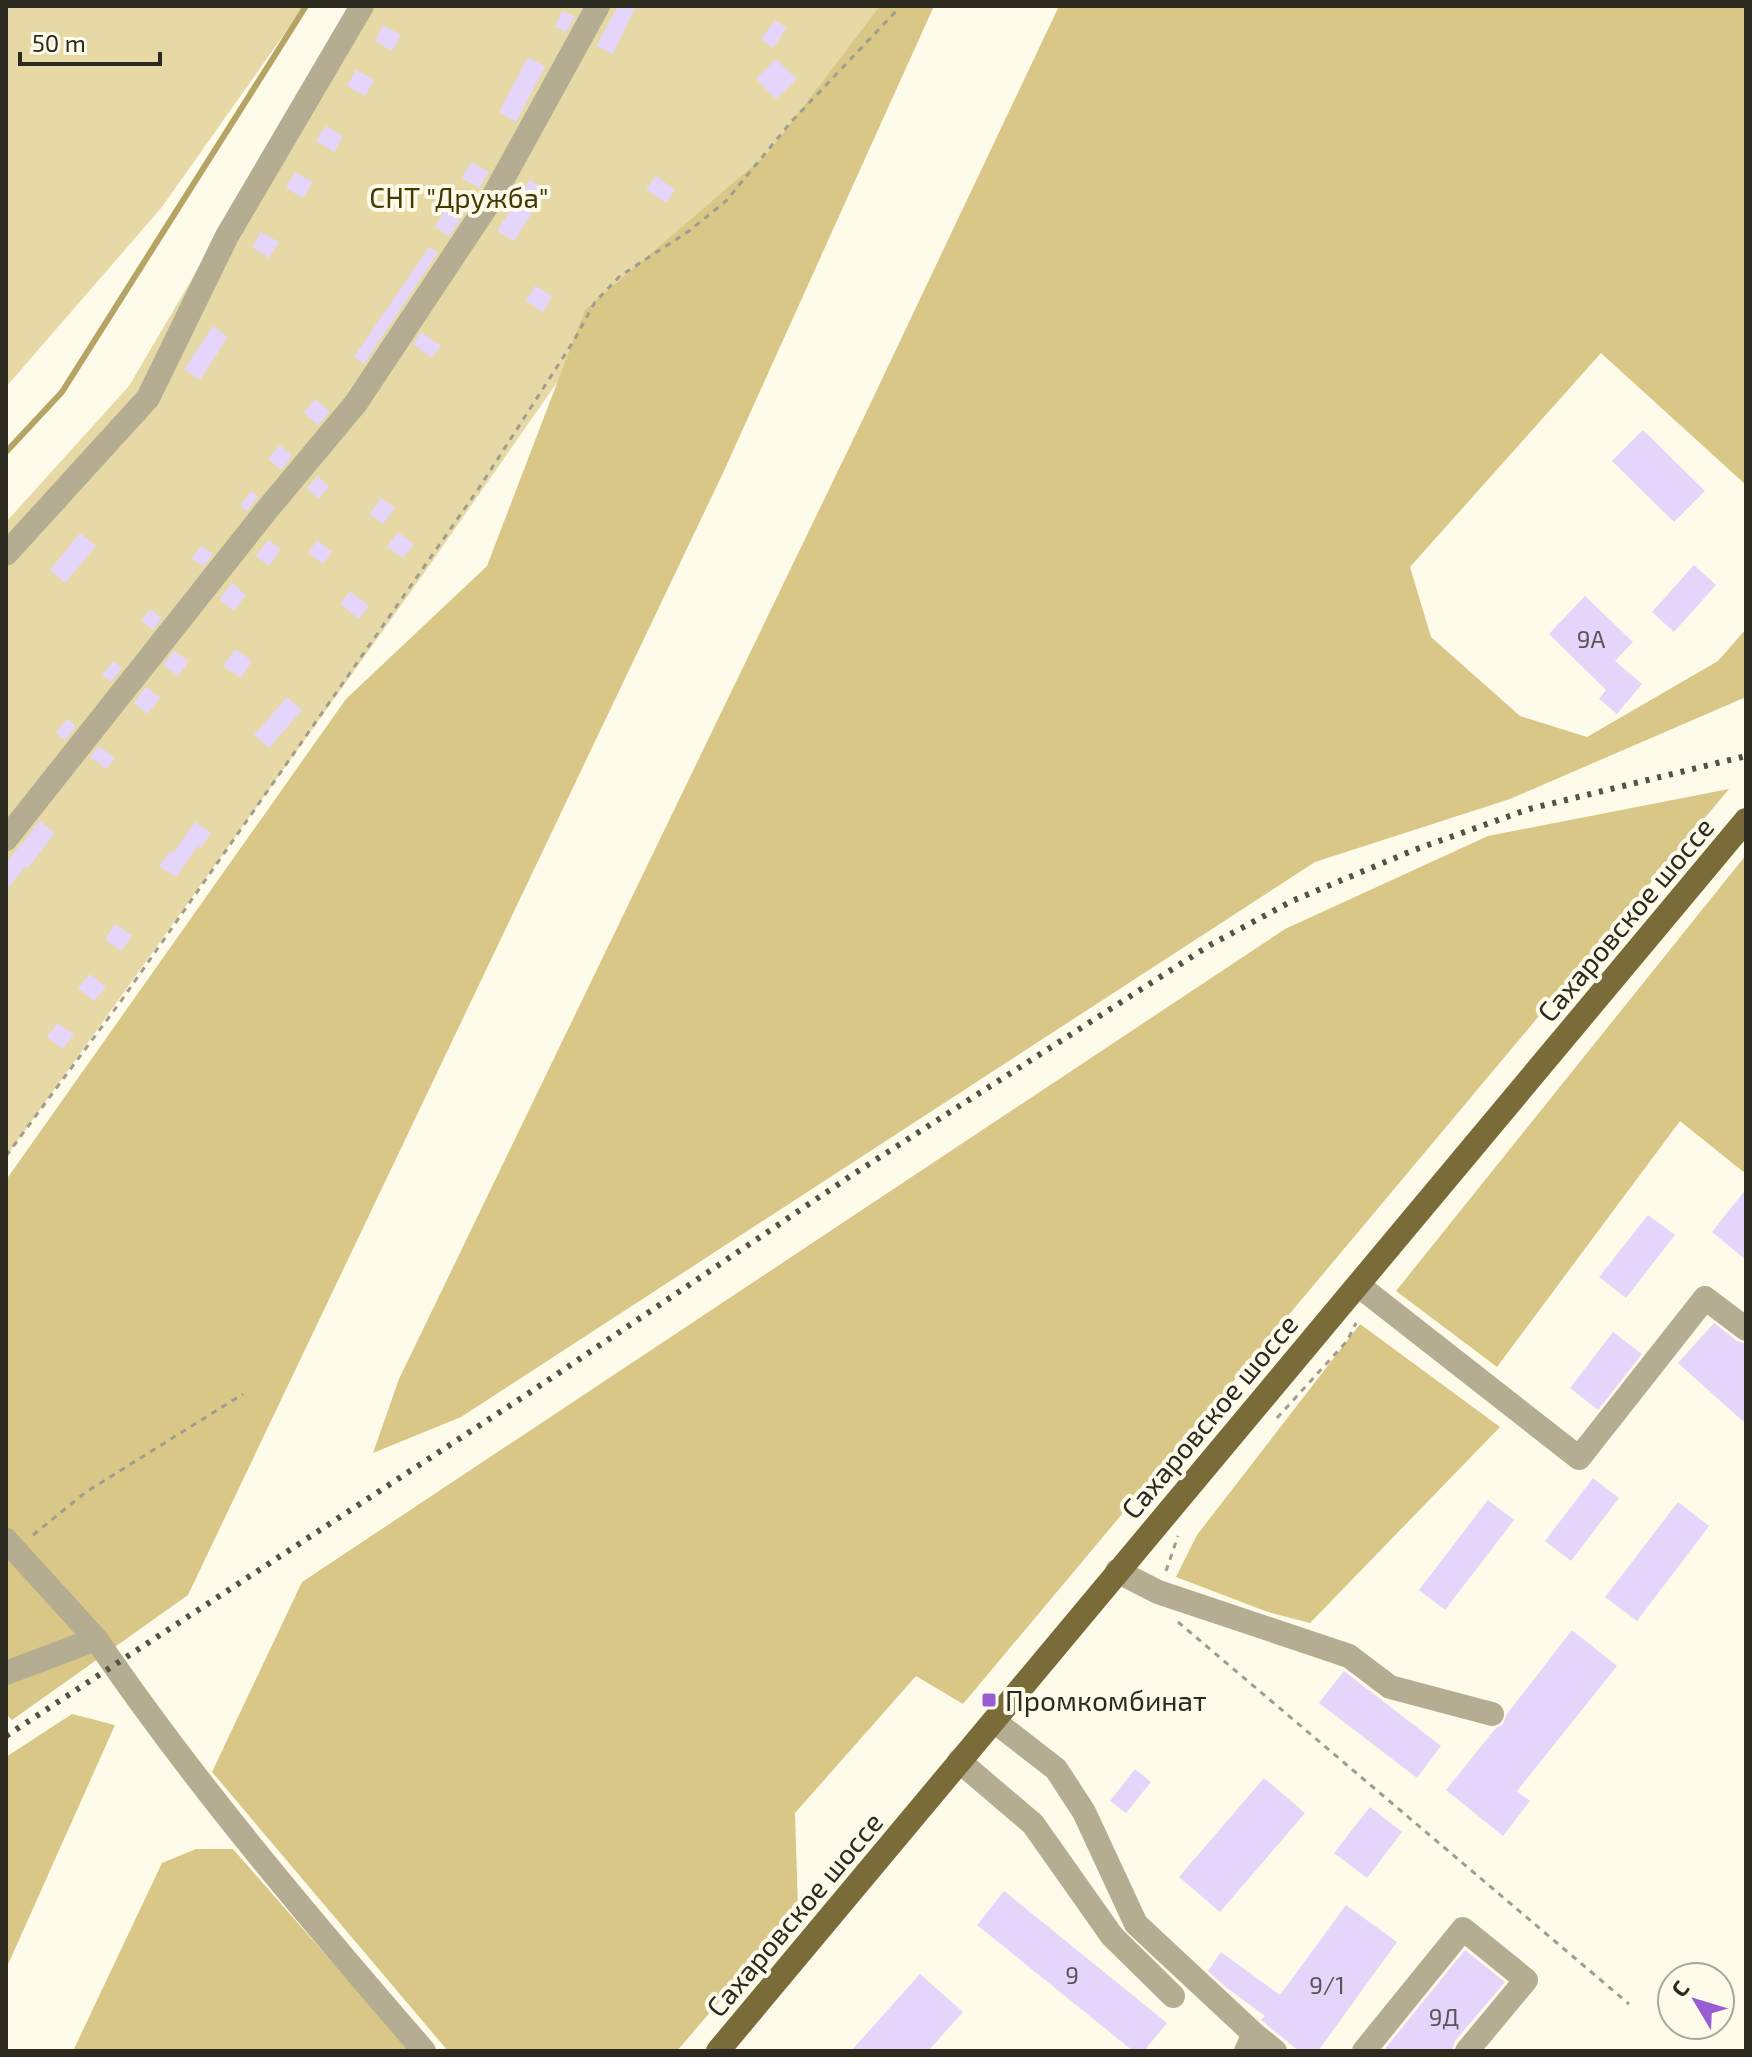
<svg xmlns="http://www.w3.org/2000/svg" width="1752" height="2057" font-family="'Exo 2',sans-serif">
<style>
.green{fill:#e6d9a6}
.forest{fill:#d8c786}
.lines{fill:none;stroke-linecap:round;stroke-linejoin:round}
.stream{stroke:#b5a464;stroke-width:6}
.building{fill:#e5d5fa}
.path{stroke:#a09d8f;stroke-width:3;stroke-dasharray:6 6;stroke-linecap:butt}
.minor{stroke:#b4ad92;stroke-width:24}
.major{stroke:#796c39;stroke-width:24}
.rail{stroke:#545145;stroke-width:6;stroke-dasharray:4 8;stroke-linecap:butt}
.poi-dot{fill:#985cd3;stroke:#fffbea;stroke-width:3}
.labels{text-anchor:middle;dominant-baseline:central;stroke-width:8;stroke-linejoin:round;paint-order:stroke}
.number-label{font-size:24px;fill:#5a5456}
.park-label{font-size:28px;fill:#443801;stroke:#fffbea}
.street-label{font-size:28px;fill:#2c291f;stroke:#fffbea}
.poi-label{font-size:28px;fill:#2c291f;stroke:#fffbea;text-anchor:start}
</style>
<rect width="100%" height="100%" fill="#fffbea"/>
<!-- green -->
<path class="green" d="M6,6H304L162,207L6,387Z
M352,6H907L709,224L600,321L422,576L6,1157V522L129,386Z"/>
<!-- forest -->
<path class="forest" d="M880,6H934L723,473L188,1595L12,1720L6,1714V1180L346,699L487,566L585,310L768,153Z
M1059,6H1746V485L1601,353L1410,567L1431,637L1520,716L1587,737L1718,661L1746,629V697L1510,799L1315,862L461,1417L373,1453L399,1379L864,417Z
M1729,789L963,1704L916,1676L795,1813L798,1909L677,2051H448L212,1772L302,1582L1285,929L1488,836Z
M1746,855V1174L1680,1121L1497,1367L1396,1291Z
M1360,1324L1500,1427L1310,1623L1268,1612L1176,1577L1197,1535Z
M72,1714L115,1725L6,1969V1757Z
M196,1849H233L410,2051H73L162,1863Z"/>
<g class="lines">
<!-- stream -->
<path class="stream" d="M6,452L62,392L306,6"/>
</g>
<!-- building -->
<path class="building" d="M618,6H636L613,54L596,46Z
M562,11L575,17L566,32L555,27Z
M775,20L787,28L773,48L761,39Z
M383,25L401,35L392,51L375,41Z
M528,57L545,67L516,122L499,112Z
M776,59L797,79L776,99L756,79Z
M356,70L374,80L365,96L347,86Z
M326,126L343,136L334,152L316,141Z
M471,162L489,172L479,188L462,178Z
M295,172L313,182L303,198L286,188Z
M656,176L675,190L666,203L646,189Z
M530,180L547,190L514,241L497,231Z
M444,211L460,220L449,236L435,227Z
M261,232L279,242L269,258L252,247Z
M429,247L438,252L364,364L354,357Z
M535,286L552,296L543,312L526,301Z
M213,326L228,337L200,380L184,369Z
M421,332L441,346L432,358L413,344Z
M315,399L330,411L318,425L304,413Z
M1643,430L1705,491L1674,522L1612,461Z
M280,445L292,456L281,470L268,459Z
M317,476L329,486L319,499L307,489Z
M251,491L258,497L247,511L240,506Z
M381,498L395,508L383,524L369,514Z
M398,532L414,544L403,558L387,547Z
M80,533L96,546L65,583L50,570Z
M268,540L281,549L269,566L256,556Z
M317,540L332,552L323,564L308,553Z
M201,546L213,554L203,567L192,558Z
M1694,565L1716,585L1674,632L1652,612Z
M232,583L246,595L234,611L219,599Z
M350,591L369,606L359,619L340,604Z
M1585,596L1633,642L1615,661L1642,684L1617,714L1599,699L1606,690L1549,634Z
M150,609L162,618L153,630L141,621Z
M235,649L252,661L241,678L223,666Z
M174,651L189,661L178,676L163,665Z
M113,661L122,668L111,682L102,675Z
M146,687L160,698L147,714L134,703Z
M287,697L302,710L269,748L254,735Z
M67,719L76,726L65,740L56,733Z
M99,746L115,758L106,769L90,757Z
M40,821L55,833L28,868L26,866L6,890V863Z
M195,822L211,833L201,848L198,846L176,877L159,866L170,851L173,853Z
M115,924L132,936L121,951L105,939Z
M90,974L106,987L94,1001L78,988Z
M57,1023L74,1034L63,1049L47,1037Z
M1746,1189V1260L1712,1232Z
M1648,1215L1675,1235L1626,1298L1599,1277Z
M1714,1323L1737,1341L1746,1344V1424L1678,1363Z
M1613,1332L1642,1354L1598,1410L1570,1388Z
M1593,1478L1619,1498L1571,1561L1545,1541Z
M1488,1500L1514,1520L1445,1610L1419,1590Z
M1678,1502L1709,1526L1637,1621L1605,1597Z
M1572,1630L1617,1666L1517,1791L1530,1801L1503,1836L1446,1790L1495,1729L1503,1724L1507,1714Z
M1344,1671L1441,1746L1417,1778L1319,1703Z
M1135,1769L1151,1782L1126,1813L1110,1801Z
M1264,1778L1305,1813L1220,1912L1179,1877Z
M1370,1807L1402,1832L1367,1878L1334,1853Z
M1004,1891L1167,2023L1144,2051H1133L977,1925Z
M1346,1905L1397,1942L1318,2051H1299L1261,2020L1265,2016L1227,1988L1208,1971L1221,1952L1280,1995Z
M1465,1950L1505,1982L1455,2041L1452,2051H1383Z
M920,1974L963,2012L928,2051H851Z"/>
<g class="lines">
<!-- path -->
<path class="path" d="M6,1156L121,1001L479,488L573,342L595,302L620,276L689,231L726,201L791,122L901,6
M1277,1418L1347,1341L1356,1323
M33,1535L86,1492L243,1394
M1166,1571L1178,1536
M1178,1622L1629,2004"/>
<!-- minor -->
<path class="minor" d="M6,554L148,398L227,236L362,6
M6,839L266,511L356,403L494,195L598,6
M1358,1285L1579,1458L1705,1298L1746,1329
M6,1540L96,1639L6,1673
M1117,1571L1158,1592L1349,1656L1390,1687L1492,1714
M96,1639C195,1784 309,1918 424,2051
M994,1721L1056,1769L1084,1812L1136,1924L1254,2034L1246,2051
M959,1761L1033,1824L1112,1936L1173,1996
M1254,2034L1275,2051
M1364,2051L1463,1929L1526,1980L1467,2051"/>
<!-- major -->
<path class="major" d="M718,2051L1746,820"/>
<!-- rail -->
<path class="rail" d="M6,1736L529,1393L852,1175L1210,945L1292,901L1414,850L1529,809L1746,756"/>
</g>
<!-- markers -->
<rect class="poi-dot" x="981" y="1692" width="16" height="16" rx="4"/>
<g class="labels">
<!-- number labels -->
<g class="number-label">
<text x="1591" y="638">9А</text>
<text x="1072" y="1974">9</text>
<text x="1327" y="1984">9/1</text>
<text x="1444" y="2016">9Д</text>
</g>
<!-- park labels -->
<g class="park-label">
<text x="459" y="197">СНТ "Дружба"</text>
</g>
<!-- street labels -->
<g class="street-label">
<text transform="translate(1625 919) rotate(-50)">Сахаровское шоссе</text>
<text transform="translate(1209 1416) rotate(-50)">Сахаровское шоссе</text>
<text transform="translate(794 1914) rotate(-50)">Сахаровское шоссе</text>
</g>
<!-- poi labels -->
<g class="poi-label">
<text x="1005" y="1700">Промкомбинат</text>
</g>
</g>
<!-- border -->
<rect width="1752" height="2057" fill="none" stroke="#2c291f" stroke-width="16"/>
<!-- north arrow -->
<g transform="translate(1696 2001) rotate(308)"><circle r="38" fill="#fffbea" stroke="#aba799" stroke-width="2"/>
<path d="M0-6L14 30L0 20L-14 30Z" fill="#985cd3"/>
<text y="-12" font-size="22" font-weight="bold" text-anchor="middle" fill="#2c291f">С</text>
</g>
<!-- scale -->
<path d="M20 52v12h140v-12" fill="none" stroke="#2c291f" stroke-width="4"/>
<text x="32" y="52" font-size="24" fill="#2c291f" stroke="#fffbea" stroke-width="6" paint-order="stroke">50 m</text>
</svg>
